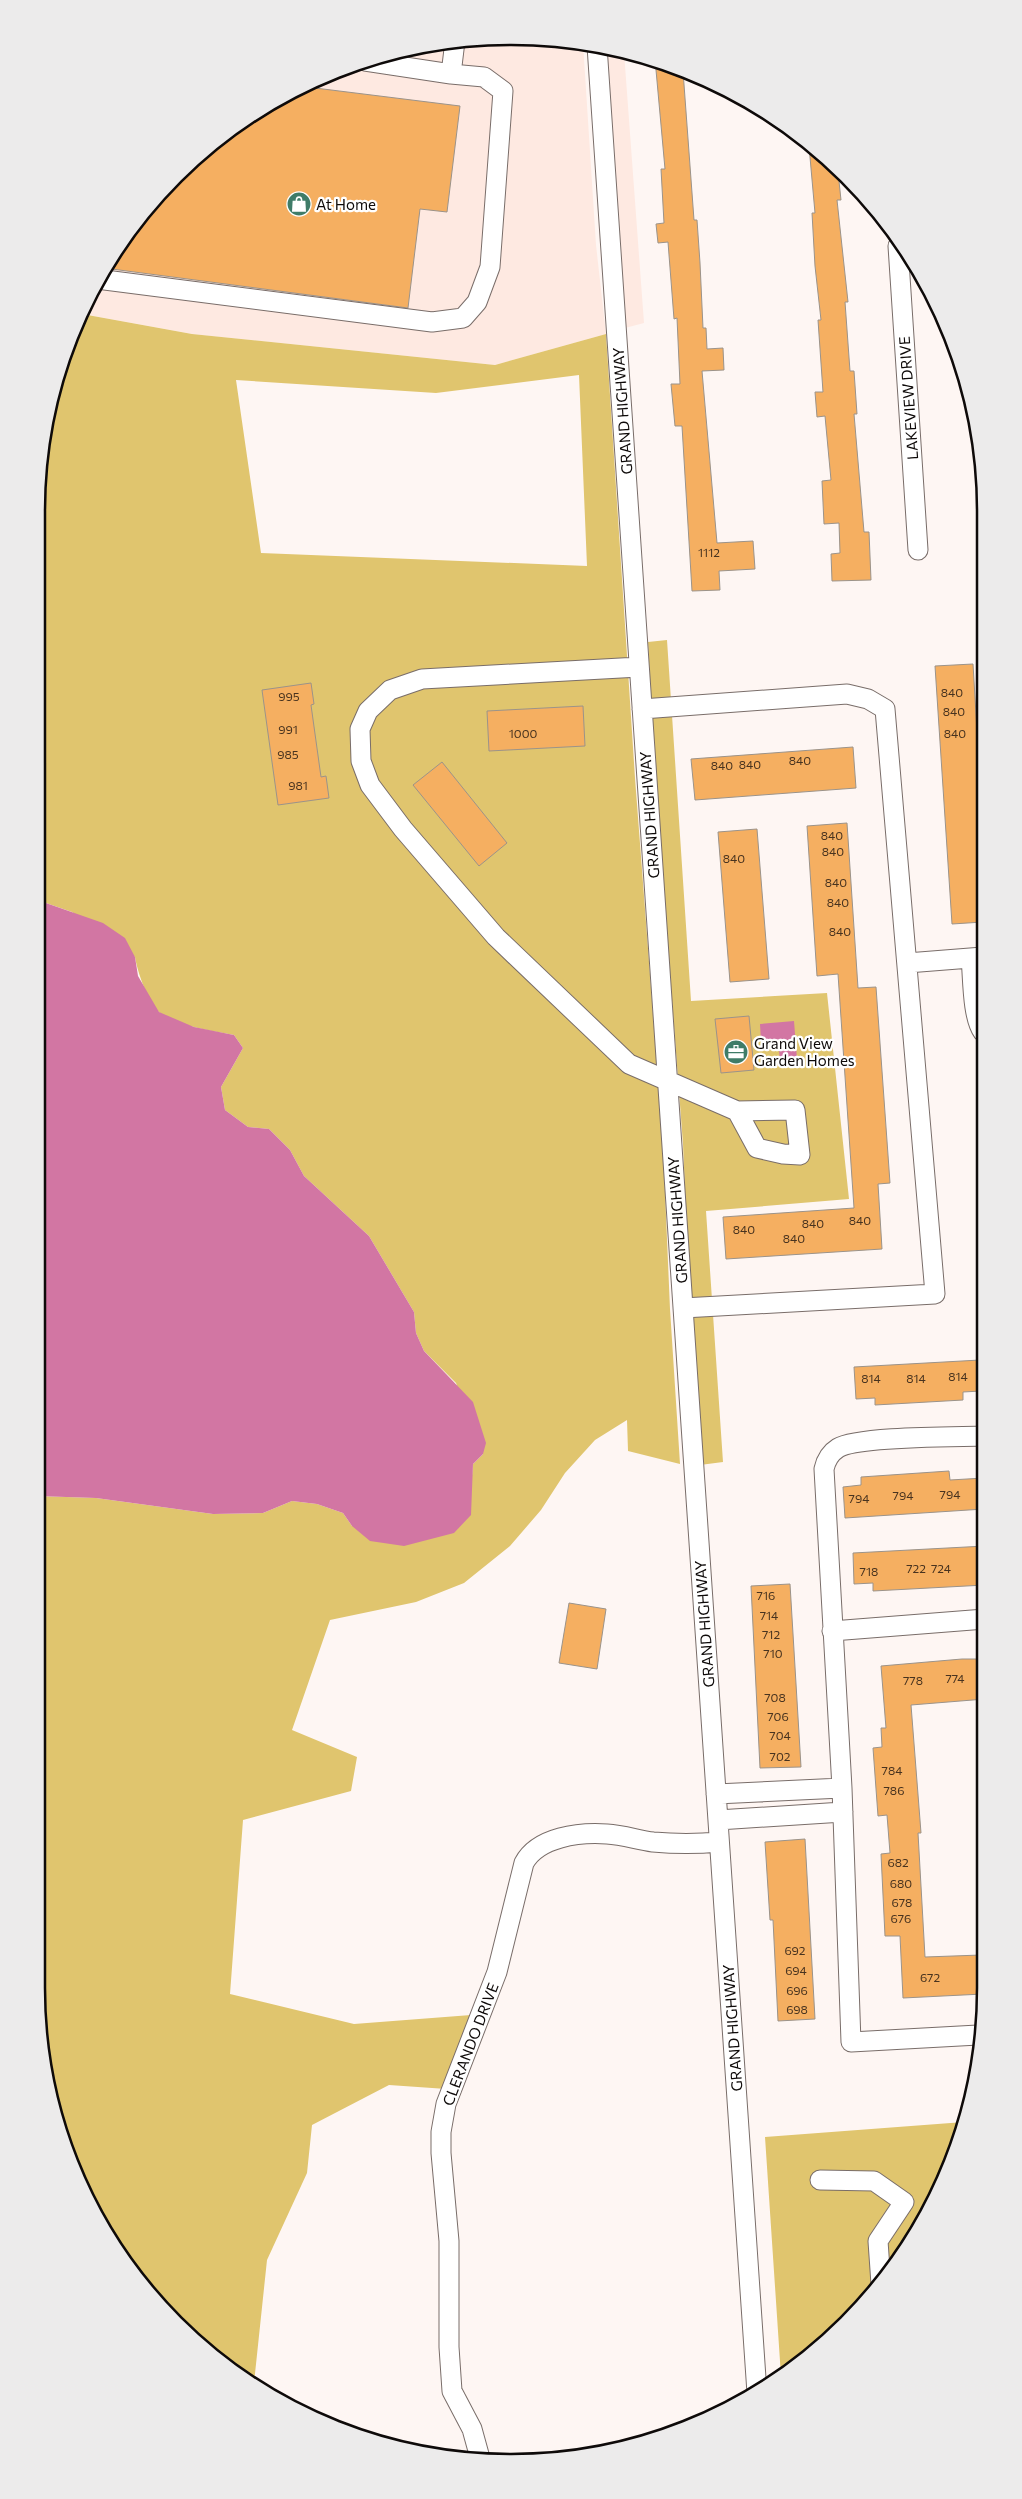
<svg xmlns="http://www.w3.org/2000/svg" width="1022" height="2499" font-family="Commissioner,sans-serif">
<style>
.built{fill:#fee9e1}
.green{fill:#e0c56e;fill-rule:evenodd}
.water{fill:#d276a3}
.building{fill:#f5af61;stroke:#9b938a}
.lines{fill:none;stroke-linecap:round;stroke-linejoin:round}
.minor-casing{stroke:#796d69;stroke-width:21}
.minor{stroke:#fff;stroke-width:19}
.labels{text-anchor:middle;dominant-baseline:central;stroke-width:4.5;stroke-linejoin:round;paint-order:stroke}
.number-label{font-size:12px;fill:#48331f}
.poi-label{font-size:15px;fill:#0e0a09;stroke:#fff;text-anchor:start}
.street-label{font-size:15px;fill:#0e0a09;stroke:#fff}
.rim{fill:none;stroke:#0e0a09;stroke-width:2.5}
</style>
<rect width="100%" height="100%" fill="#fef6f3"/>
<!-- built -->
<path class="built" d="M480,37L573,40L583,43L596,245L606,334L495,365L192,334L82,314L100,274L154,198L222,135L301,85L388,53Z
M603,47L624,52L644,323L625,328Z"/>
<!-- green -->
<path class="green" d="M82,314L192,334L495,365L606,334L635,778L663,1145L670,1309L680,1464L628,1451L627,1420L595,1440L565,1473L541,1510L510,1546L464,1583L416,1602L330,1620L292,1730L357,1757L351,1791L243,1820L230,1994L354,2024L471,2015L461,2090L389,2085L312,2125L307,2173L267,2260L254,2383L154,2301L100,2225L62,2141L36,1988V1496L96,1498L213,1514L263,1513L292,1501L317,1504L343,1513L352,1526L471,1487L473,1464L483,1454L456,1383L424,1351L416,1333L414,1312L369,1236L304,1176L290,1150L269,1129L248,1127L225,1110L221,1087L243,1048L234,1035C213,1031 177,1026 160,1013C148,1004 137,970 135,957L72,912L43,902L36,881V511L61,359ZM579,375L587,566L261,553L236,380L436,393Z
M667,640L691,1001L827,993L849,1199L706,1211L723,1462L700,1465L690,1308L683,1144L655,777L648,642Z
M964,2122L961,2140L887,2277L824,2345L781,2376L765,2137Z"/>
<!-- water -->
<path class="water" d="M36,881L43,902L103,923L125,938L135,957L138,976L159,1012L194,1027L234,1035L243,1048L221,1087L225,1110L248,1127L269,1129L290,1150L304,1176L369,1236L414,1312L416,1333L424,1351L473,1402L486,1443L483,1454L473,1464L471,1515L454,1533L404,1546L370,1541L352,1526L343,1513L317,1504L292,1501L263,1513L213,1514L96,1498L36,1496Z
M794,1021L797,1059L780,1060L778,1041L761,1042L760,1024Z"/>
<!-- building -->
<path class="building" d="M655,59L683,71L694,220H697L700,263L703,328H706L707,349L723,348L724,370L702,371L717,543L753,541L755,569L719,571L720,590L692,591L682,426H675L671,384H680L677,318L674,319L668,242L658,243L656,224L664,223L661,169H665Z
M299,86L460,106L447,212L420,209L408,308L104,268L154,198L222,135Z
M809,146L838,172L841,200H837L848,302H845L850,371H854L857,414H854L864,532H869L871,580L832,581L831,554L840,553L839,523L824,524L822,481L831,480L825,416L817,417L815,392H823L818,320H821L815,266L812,213H815Z
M973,664L979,765H982L983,922L952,924L935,666Z
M311,683L314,704L311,705L321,777L326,776L329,798L278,805L262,690Z
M583,706L585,746L489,751L487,711Z
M853,747L856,788L695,800L691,759Z
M442,762L507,843L479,866L413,785Z
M847,823L858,988L876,987L890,1183L878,1184L882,1249L726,1259L723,1217L854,1208L838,974L817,976L807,826Z
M757,829L769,979L730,982L718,832Z
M749,1016L754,1070L721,1073L715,1019Z
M980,1360L981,1391L963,1392V1400L875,1405V1398L856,1399L854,1367Z
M949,1471L950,1480L984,1478V1509L845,1518L843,1487L861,1485V1477Z
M985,1546V1585L873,1591V1583L854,1584L853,1553Z
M790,1584L801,1767L760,1768L751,1586Z
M569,1603L606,1609L597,1669L559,1663Z
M962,1659H985V1699L911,1705L921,1833H918L925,1957L981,1955L983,1994L903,1998L900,1936H885L881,1854L890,1853L887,1815L878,1816L873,1748L882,1747L881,1728H886L881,1666Z
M805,1839L815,2019L778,2021L773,1920H770L765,1842Z"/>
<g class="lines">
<defs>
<path id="minor" d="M597,46L757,2393
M365,61L451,74L455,41
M898,246L918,550
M97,279L432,322L463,318L477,302L490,267L503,91L484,77L451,74
M639,667L422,679L390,690L368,711L360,729L361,761L370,785L403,829L496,937L629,1064L737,1111L795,1110L800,1155L783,1154L757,1148L737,1111
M642,709L847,694L868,699L885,709L935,1294L683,1308
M971,958C973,977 972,1017 983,1032
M907,963L983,957
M832,1631L985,1619
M716,1794L842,1788
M718,1820L843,1812
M978,2035L851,2042L842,1788L824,1469C826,1460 830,1453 838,1448C858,1436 956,1437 984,1436
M820,2180L874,2181L904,2202L878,2241L881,2284
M480,2458L472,2429L452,2391L449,2347V2241L441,2153V2132L446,2104L497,1972L524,1863C538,1837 579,1832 607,1834C623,1835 638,1840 653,1842C676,1844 697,1844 719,1842"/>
</defs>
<!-- minor casing -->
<use href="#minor" class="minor-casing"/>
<!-- minor -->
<use href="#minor" class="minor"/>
</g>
<!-- icons -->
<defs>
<symbol id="shop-disc" viewBox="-11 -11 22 22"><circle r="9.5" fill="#3f7c68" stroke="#fff"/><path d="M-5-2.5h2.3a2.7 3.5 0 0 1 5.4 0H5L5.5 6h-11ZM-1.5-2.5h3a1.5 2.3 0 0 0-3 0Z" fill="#fff"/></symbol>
<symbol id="office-disc" viewBox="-11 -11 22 22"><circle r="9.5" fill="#3f7c68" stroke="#fff"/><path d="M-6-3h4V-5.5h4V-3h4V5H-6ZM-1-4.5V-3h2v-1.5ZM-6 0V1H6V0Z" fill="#fff"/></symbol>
</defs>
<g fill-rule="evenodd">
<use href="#shop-disc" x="285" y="190" width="28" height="28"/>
<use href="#office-disc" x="722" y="1038" width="28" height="28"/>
</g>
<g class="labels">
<!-- number labels -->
<g class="number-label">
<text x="709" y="552">1112</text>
<text x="952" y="692">840</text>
<text x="289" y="696">995</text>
<text x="954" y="711">840</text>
<text x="288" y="729">991</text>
<text x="523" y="733">1000</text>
<text x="955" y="733">840</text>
<text x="288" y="754">985</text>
<text x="800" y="760">840</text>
<text x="750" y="764">840</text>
<text x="722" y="765">840</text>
<text x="298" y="785">981</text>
<text x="832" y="835">840</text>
<text x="833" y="851">840</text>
<text x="734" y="858">840</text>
<text x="836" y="882">840</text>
<text x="838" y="902">840</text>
<text x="840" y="931">840</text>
<text x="860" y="1220">840</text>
<text x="813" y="1223">840</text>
<text x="744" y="1229">840</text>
<text x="794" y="1238">840</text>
<text x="958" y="1376">814</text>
<text x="871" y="1378">814</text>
<text x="916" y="1378">814</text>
<text x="950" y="1494">794</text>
<text x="903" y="1495">794</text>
<text x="859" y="1498">794</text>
<text x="916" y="1568">722</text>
<text x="941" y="1568">724</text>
<text x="869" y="1571">718</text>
<text x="766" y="1595">716</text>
<text x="769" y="1615">714</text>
<text x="771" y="1634">712</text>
<text x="773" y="1653">710</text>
<text x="955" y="1678">774</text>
<text x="913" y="1680">778</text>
<text x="775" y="1697">708</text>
<text x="778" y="1716">706</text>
<text x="780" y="1735">704</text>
<text x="780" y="1756">702</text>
<text x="892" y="1770">784</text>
<text x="894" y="1790">786</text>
<text x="898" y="1862">682</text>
<text x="901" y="1883">680</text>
<text x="902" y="1902">678</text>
<text x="901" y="1918">676</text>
<text x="795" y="1950">692</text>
<text x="796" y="1970">694</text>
<text x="930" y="1977">672</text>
<text x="797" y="1990">696</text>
<text x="797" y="2009">698</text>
</g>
<!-- poi labels -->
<g class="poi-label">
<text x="316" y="204">At Home</text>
<text x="754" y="1043">Grand View<tspan x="754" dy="17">Garden Homes</tspan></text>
</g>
<!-- street labels -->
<g class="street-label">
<text transform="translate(908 398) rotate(-94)">LAKEVIEW DRIVE</text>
<text transform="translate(622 411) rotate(-94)">GRAND HIGHWAY</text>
<text transform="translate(649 815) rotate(-94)">GRAND HIGHWAY</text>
<text transform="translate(677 1220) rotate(-94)">GRAND HIGHWAY</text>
<text transform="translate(704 1624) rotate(-94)">GRAND HIGHWAY</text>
<text transform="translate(732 2028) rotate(-94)">GRAND HIGHWAY</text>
<text transform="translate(470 2044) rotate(-69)">CLERANDO DRIVE</text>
</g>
</g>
<!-- crop -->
<path d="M0 0H1022V2499H0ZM511 45H511A466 466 0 0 1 977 511V1988A466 466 0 0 1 511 2454H511A466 466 0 0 1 45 1988V511A466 466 0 0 1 511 45Z" fill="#ecebeb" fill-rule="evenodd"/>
<path class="rim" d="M511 45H511A466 466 0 0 1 977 511V1988A466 466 0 0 1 511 2454H511A466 466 0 0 1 45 1988V511A466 466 0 0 1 511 45Z"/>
</svg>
